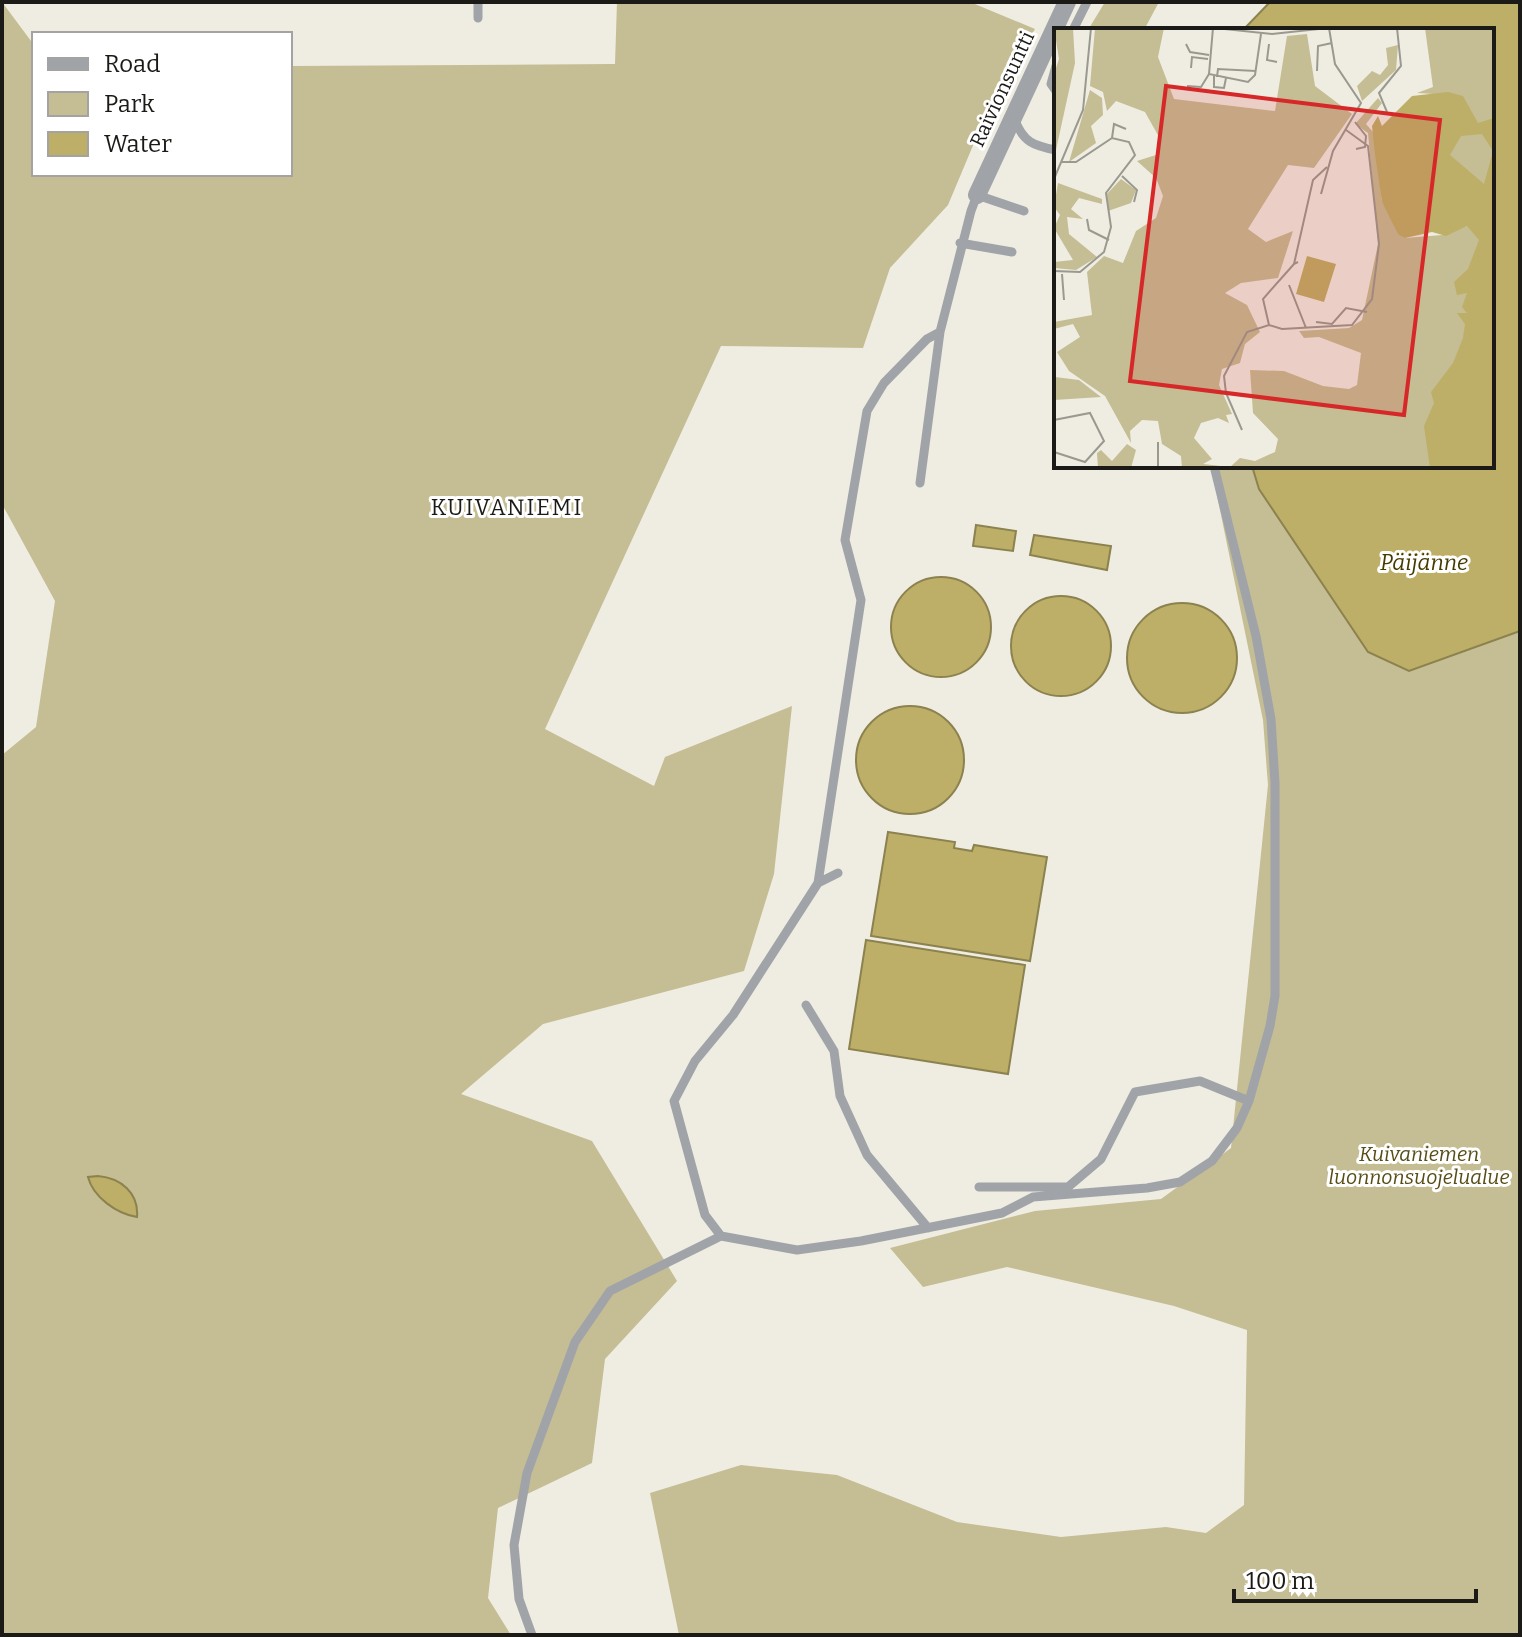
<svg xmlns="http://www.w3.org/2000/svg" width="1522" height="1637" font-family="Bitter,serif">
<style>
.green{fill:#c5bd93}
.water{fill:#bdaf67;stroke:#8c824f;stroke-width:2}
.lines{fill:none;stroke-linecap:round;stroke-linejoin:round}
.lane{stroke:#a0a4a8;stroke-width:9}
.street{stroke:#a0a4a8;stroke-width:18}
.labels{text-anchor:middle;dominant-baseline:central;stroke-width:6;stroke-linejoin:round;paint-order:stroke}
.street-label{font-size:20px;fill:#1b1a16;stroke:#fff}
.park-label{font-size:20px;font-style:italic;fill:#574d16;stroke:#fff}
.neighbourhood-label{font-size:22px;letter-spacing:2px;fill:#1b1a16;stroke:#fff}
.water-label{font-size:22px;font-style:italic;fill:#453b00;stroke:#fff}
.inset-road{fill:none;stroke:#9a9990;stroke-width:2}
.view{fill:#d62828;fill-opacity:0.15;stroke:#d62828;stroke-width:4}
.inset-edge{fill:none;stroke:#1b1a16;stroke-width:4}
</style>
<rect width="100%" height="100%" fill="#efede2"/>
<!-- green -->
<path class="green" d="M2,2L34,45V174H290V66L615,64L617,2H970L1035,29L990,105L948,205L890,268L863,348L721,346L545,729L654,786L665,757L792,706L774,874L744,971L543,1024L461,1094L592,1141L677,1281L605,1359L592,1463L498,1508L488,1598L511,1635H2V755L36,727L55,601L2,504Z
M1105,2H1159L1144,30H1088Z
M1211,466H1252L1259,489L1368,652L1409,671L1520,631V1635H679L650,1493L741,1465L837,1475L957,1522L1061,1537L1166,1527L1206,1533L1244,1505L1247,1330L1174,1306L1007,1267L923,1287L890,1248L1035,1211L1161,1199L1231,1148L1268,785L1263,720Z"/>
<!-- water -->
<path class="water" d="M1270,2H1520V631L1409,671L1368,652L1259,489L1252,466H1492V30H1243Z
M976,525L1016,531L1013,551L973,546Z
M1034,535L1111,546L1107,570L1030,555Z
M891 627a50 50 0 1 1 100 0a50 50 0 1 1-100 0Z
M1011 646a50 50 0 1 1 100 0a50 50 0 1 1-100 0Z
M1127 658a55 55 0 1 1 110 0a55 55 0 1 1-110 0Z
M856 760a54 54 0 1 1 108 0a54 54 0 1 1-108 0Z
M888,832L955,842L954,848L972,851L974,845L1047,857L1030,961L871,936Z
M866,940L1025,965L1008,1074L849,1049Z
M98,1176C121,1178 139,1193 137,1217C117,1214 93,1197 88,1177Z"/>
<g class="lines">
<!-- lane -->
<path class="lane" d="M478,18V2
M1073,30L1087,2
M1056,66L1051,84L1056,91
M1015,120C1023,142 1034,146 1056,150
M960,243L1012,252
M920,483L940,332L971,211L977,195L1024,211
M838,873L818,883L861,600L845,540L867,411L884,383L927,339L940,332
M806,1005L834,1051L840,1096L867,1155L928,1228
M979,1187H1068L1101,1159L1135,1092L1200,1081L1249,1101
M721,1236L705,1215L674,1101L695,1061L733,1015L818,883
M532,1635L519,1599L514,1545L527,1473L575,1342L610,1291L721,1236L797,1250L861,1241L1002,1213L1033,1197L1147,1188L1180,1182L1212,1161L1237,1128L1249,1101L1270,1026L1275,996V783L1271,719L1256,636L1214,466"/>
<!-- street -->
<path class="street" d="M977,195L1067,2"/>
</g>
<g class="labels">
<!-- street labels -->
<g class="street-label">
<text transform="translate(1002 89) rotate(-65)">Raivionsuntti</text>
</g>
<!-- park labels -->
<g class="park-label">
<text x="1419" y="1154">Kuivaniemen<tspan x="1419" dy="23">luonnonsuojelualue</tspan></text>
</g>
<!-- neighbourhood labels -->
<g class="neighbourhood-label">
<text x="507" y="507">KUIVANIEMI</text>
</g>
<!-- water labels -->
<g class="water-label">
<text x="1424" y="562">Päijänne</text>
</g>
</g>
<!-- overview -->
<g transform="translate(1054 28)">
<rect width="440" height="440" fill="#efede2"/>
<path d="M0,0H19L21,35L0,131V46L5,31ZM41,0H110L104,29L120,71L221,83L233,8L253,6L261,58L298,86L260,140L234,137L194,201L212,214L239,203L224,250L187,255L171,265L193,277L206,304L191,316L186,335L168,341L165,357L178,386L172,387L175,395L164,390L147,395L140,410L158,431L149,436L176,439L186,430L201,433L221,424L224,411L199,385L196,342L230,343L269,358L295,361L303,357L307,325L265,309L250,310L245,303L295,300L308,292L324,216L314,105L301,96L324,70L328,75L312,96L320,105L328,174L351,210L388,207L429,192L398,440H128L127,428L108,416L104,393L88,392L76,403L77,415L51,368L15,343L3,324L26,309L19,296L0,301V294L38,287L33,244L50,228L69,235L82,203L102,190L109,168L102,150L83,133L105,126V109L91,84L62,73L53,83L49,64L36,58ZM371,0H440V190L349,78L380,66L363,65L379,59ZM344,17L342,42L308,73L303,58L318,43L326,47L334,37L332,20ZM36,62L48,70L49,87L37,98L42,115L15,134ZM67,151L82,162L77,175L54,183L53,166ZM4,155L48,171V176L25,170L17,181L29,191L13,189L15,206L43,229L22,242L0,240V234L19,232L0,200L6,187L0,179ZM1,349L25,352L47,369L0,372ZM73,416L82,422L77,440H44L43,425L47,422L58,433Z" fill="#c5bd93"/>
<path d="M394,64L409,68L424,95L440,90V440H376L370,398L380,375L377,364L399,335L409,310L411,296L403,285H413L408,279L413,265L403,267L400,254L414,241L425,212L413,198L392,208L378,204L351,210L344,206L328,174L321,126L318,98L324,88L328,98L358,68ZM428,106L439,123L430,156L396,127L407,108ZM253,228L282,236L270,274L242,266Z" fill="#bdaf67" fill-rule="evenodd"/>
<path class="inset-road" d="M159,0L155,46L194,54L201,47L207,6M161,0L218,6L274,0M132,16L136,24L155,27M215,16L213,32L223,34M137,40L138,29L154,31M263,43L264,18L278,15M160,48V59L170,60L172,50M163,49L164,41L202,43M133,58L147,59L155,46M333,84L325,65L347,38L343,0M301,94L312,108L311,119L302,121M58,110L60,96L72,101M68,148L83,162L80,174M0,151L29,82L37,0M267,166L279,123L307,75L281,36L275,0M33,191L35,202L55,212M244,234L240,236L259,152L273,139M0,243L26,244L50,224L57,199L52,165L81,127L75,114L58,110L22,134H8M8,246L10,272M235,257L252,300M262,294L278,296L292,280L313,284M215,297L209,271L240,236M0,392L36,385L50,413L31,434L0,424M188,402L172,365L170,348L193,304L215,297L228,301L298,297L318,271L325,216L314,118L292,102M104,414V440"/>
<path class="view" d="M112,58L386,92L350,387L76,353Z"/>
<rect width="440" height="440" class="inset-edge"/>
</g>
<!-- border -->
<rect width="1522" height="1637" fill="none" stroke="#1b1a16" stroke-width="8"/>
<!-- legend -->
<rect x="32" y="32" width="260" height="144" fill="#ffffff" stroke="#a4a3a2" stroke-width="2"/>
<rect x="48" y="58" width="40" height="12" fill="#a0a4a8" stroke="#a4a3a2" stroke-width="2"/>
<text x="104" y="72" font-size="24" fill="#1b1a16">Road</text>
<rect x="48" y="92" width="40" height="24" fill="#c5bd93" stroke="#a4a3a2" stroke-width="2"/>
<text x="104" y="112" font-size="24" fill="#1b1a16">Park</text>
<rect x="48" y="132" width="40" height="24" fill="#bdaf67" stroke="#a4a3a2" stroke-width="2"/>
<text x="104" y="152" font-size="24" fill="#1b1a16">Water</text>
<!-- scale -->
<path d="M1234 1589v12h242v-12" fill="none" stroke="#1b1a16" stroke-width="4"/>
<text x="1246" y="1589" font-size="24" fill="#1b1a16" stroke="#ffffff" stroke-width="6" paint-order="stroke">100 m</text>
</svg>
